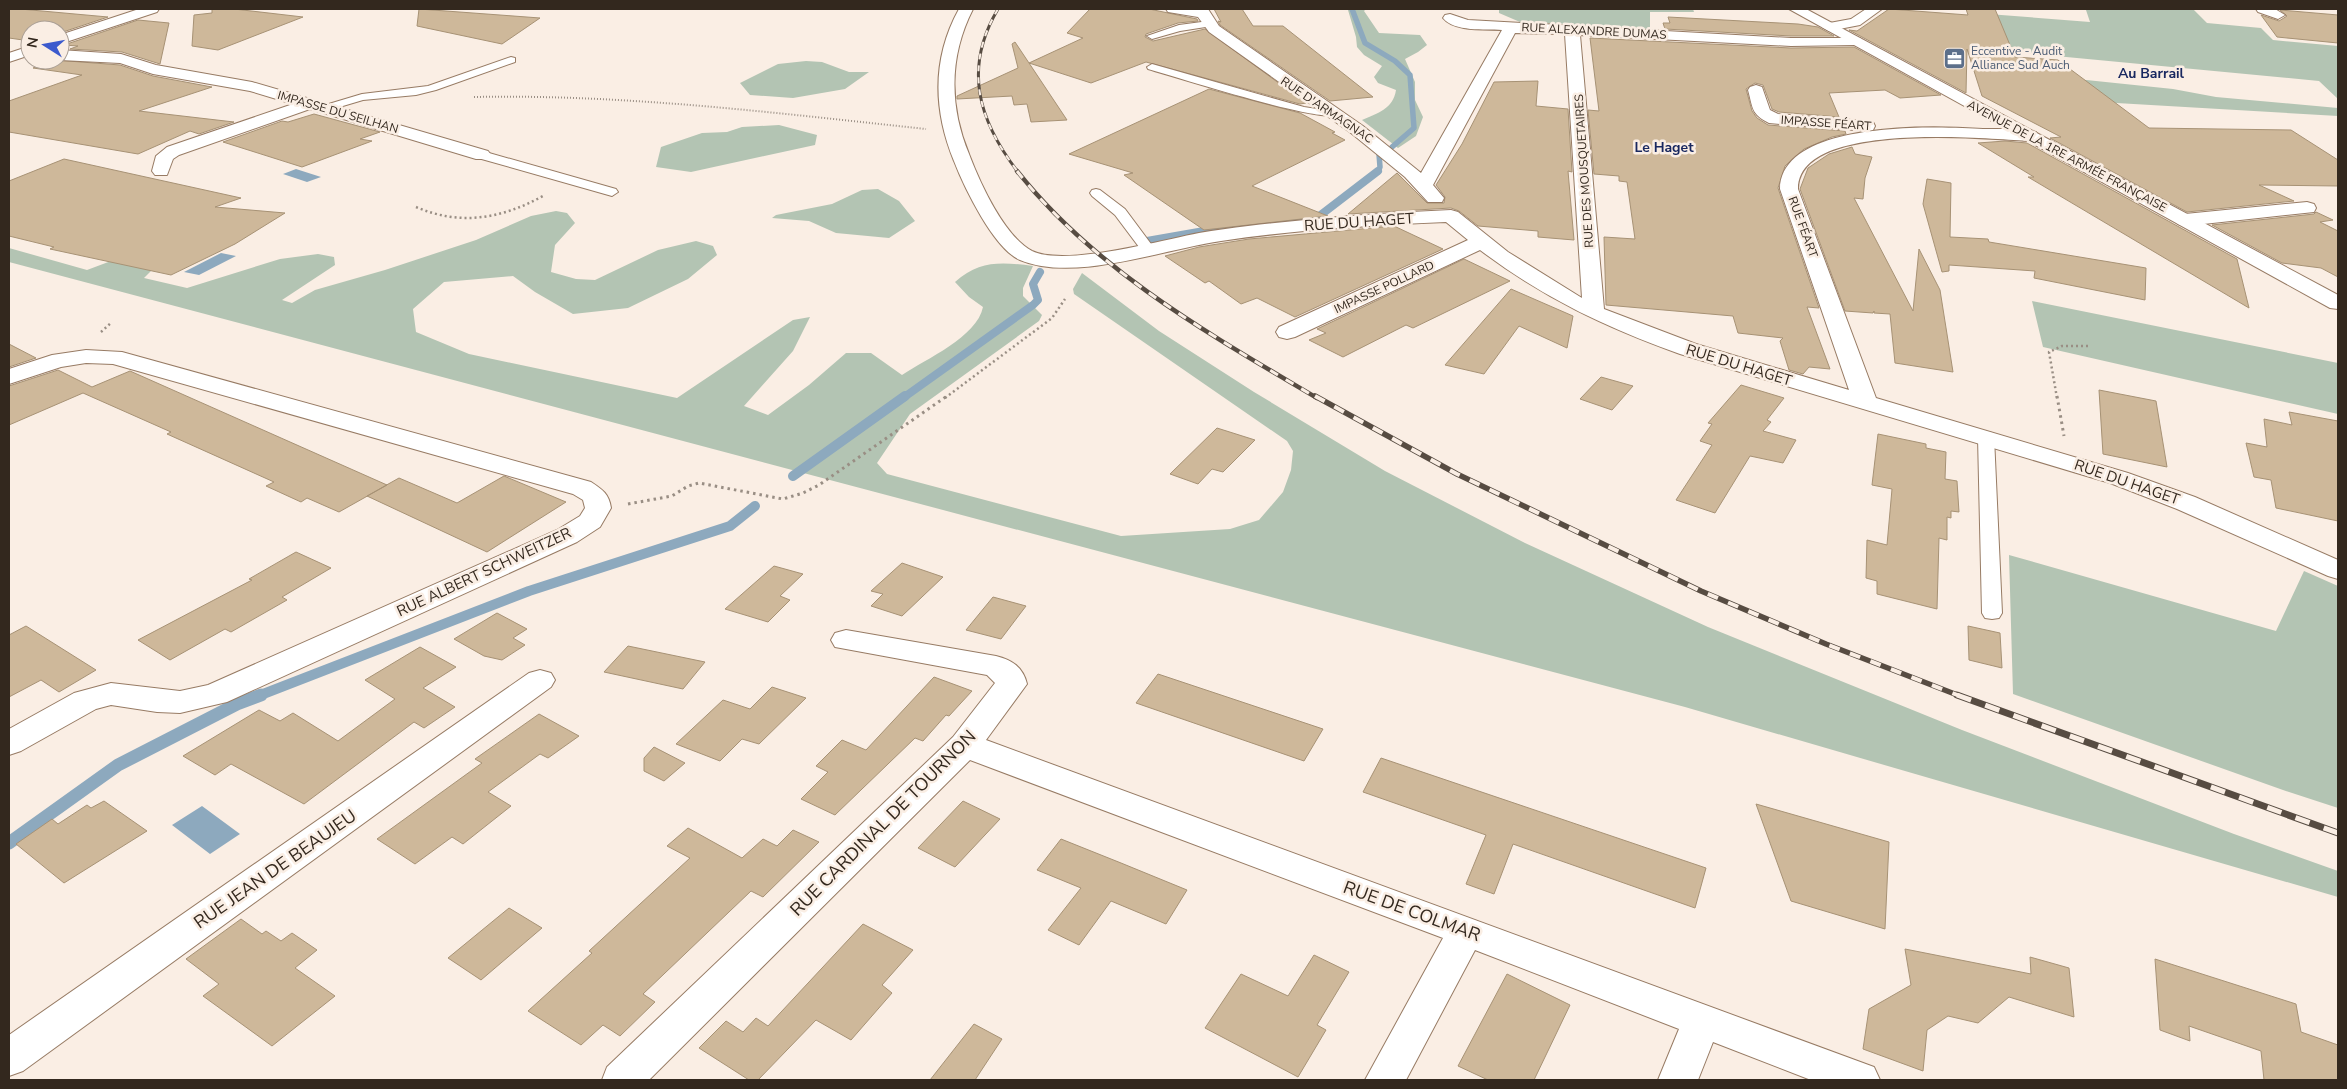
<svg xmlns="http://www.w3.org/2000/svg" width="2347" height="1089" font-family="'Nunito Sans',sans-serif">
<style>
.green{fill:#b3c4b3}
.water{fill:#8da9be}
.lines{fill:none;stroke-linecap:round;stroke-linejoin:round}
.stream-far3{stroke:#8da9be;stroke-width:5.5}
.stream-far2{stroke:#8da9be;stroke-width:8}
.stream-far1{stroke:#8da9be;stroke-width:10}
.stream{stroke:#8da9be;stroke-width:13}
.building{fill:#ceb89a;stroke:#a79275}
.lane-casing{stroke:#977b64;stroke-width:2}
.street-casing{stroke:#977b64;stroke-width:2}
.secondary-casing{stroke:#977b64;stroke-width:2}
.path-far2{stroke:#998e84;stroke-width:2;stroke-dasharray:1 2;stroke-linecap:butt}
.path-far1{stroke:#998e84;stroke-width:2.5;stroke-dasharray:2 3;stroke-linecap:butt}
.path{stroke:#998e84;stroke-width:3;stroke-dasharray:2.5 4;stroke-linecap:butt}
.lane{fill:#fff;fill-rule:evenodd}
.street{fill:#fff;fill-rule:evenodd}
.secondary{fill:#fff;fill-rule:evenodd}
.rail-far3-casing{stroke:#574c42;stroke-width:3}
.rail-far2-casing{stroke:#574c42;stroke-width:4.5}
.rail-far1-casing{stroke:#574c42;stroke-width:5.5}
.rail-casing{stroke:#574c42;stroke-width:7}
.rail-far3{stroke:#faeee4;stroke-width:2;stroke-dasharray:6;stroke-linecap:butt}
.rail-far2{stroke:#faeee4;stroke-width:3;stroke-dasharray:9;stroke-linecap:butt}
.rail-far1{stroke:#faeee4;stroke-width:4;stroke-dasharray:11;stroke-linecap:butt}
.rail{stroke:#faeee4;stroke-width:5;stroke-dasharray:15;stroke-linecap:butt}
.labels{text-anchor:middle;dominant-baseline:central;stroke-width:5;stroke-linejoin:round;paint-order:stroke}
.far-street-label{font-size:12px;fill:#33281e;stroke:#faeee4}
.far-service-label{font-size:12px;fill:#4e5e75;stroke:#faeee4;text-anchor:start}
.far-neighbourhood-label{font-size:14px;font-weight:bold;fill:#192860;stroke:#faeee4}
.street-label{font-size:15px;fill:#33281e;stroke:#faeee4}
.near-street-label{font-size:18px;fill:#33281e;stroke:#faeee4}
</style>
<rect width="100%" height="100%" fill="#faeee4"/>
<!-- green -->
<path class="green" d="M1345,9H1366L1364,11L1379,33L1420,35L1427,45L1418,52L1405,59L1415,82V100L1423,117L1416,136L1398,148L1362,120C1378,113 1393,109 1396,90L1378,83L1374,77L1382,66L1364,55L1357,47L1356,37L1348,10Z
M1499,9H1693L1694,12H1650V29L1520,22L1499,13Z
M2072,9H2193L2207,23L2261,28L2273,40L2338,46V99L2319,81L1993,50L1975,13L2090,22L2086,10Z
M806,61L822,62L849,72H869L845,89L793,98L750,95L740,83L778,64Z
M2067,78L2173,89L2216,97L2338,108V116L2065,100Z
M779,125L817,135L815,145L691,172L656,167L661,147L702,133L727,132L742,127Z
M878,189L899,201L915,221L889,238L836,233L809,221L772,218L776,215L832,204L862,190Z
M556,211L567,213L575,223L555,245L551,272L576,279L595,280L658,250L696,241L713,246L717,255L688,279L628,308L573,314L535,292L513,276L444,282L413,309L416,332L469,354L677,398L793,320L810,317L793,351L744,406L768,415L809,385L846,353H871L902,375C926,359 977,337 983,307L969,297L955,282C980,260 1001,262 1033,266L1023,288V296L1042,315L1039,321L910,414L877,463L887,474L1121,536L1230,529L1259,520L1283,492L1291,470L1293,451L1287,441L1074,294L1073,289L1082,273L1159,331L1254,392L1385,471L1525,543L1708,627L1962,730L2234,834L2338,871V897L1685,707L9,262V248L87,270L151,246L175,247L144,278L187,288L280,259L318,254L334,257L335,265L282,300L292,303L315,290L385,270L476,240L531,216Z
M2032,301L2338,363V414L2043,347Z
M2009,555L2276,631L2304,571L2338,586V808L2283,790L2013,694Z"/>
<!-- water -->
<path class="water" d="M296,169L321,177L307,182L283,174Z
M221,253L236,256L199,275L184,272Z
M202,806L240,834L210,854L172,825Z"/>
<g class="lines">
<!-- stream-far3 -->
<path class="stream-far3" d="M1352,9L1365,43L1395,61L1410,75L1414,128L1392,147
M1378,172L1380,167L1379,154"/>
<!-- stream-far2 -->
<path class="stream-far2" d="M1147,241L1227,227L1318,217L1378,171
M903,398L1033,305L1038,300L1033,284L1040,272"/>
<!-- stream-far1 -->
<path class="stream-far1" d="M793,476L905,396
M258,696L529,591L730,526L755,506"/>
<!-- stream -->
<path class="stream" d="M9,843L118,765L237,704L261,695"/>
</g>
<!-- building -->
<path class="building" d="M9,9H20L108,17L60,33V30H30V41L9,38Z
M212,9H234L303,17L218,50L192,46L194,15L212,13Z
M419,9L540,18L502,44L417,26Z
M1090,9H1149L1197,19L1198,21L1178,23L1146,34L1145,37L1153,41L1205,29L1306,103L1300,104L1146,62L1091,83L1029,63L1067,120L1031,122L1027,104L1014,105L1012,96L957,99V96L1018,68L1012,44L1015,42L1029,63L1083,38L1067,33Z
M1214,9H1242L1253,26H1283L1373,97L1330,101L1220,25L1218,21L1221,22Z
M1889,9L1968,15L1966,9H1995L2015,57L2058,60L2149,128L2291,130L2338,160V186L2259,185L2294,201L2187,212L2050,138L2061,137L1982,96L1967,49L1966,93L1849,30L1857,31Z
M2280,10L2338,15V43L2277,37L2261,15L2279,21L2287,16Z
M1668,17L1798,24L1818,27L1834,36H1791L1665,29L1663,23H1670Z
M138,20L169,23L160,64L122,52L70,49L78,46L64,45Z
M1590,38L1791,48L1854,47L1941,95L1900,98L1885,90L1829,93L1839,117L1779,112L1772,109L1763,85L1755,83L1746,89L1752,111L1757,118L1768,125L1845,131L1846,134L1832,137L1804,149L1785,166L1778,188L1819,308L1807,307L1830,369L1809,367L1803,374L1789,370L1780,341L1783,338L1738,333L1733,316L1606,305L1604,237L1635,239L1627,182L1619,181V176L1594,174L1588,110L1599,111Z
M55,60L120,65L153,76L212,87L139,111L234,122L199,134L190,131L138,154L9,132V101L82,75L33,68Z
M1538,81L1536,106L1568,109L1572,172L1568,171L1574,240L1538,237V231L1478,226L1459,211L1451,208L1348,214L1397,173L1427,203H1444L1445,197L1436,185L1462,144L1494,82Z
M1209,89L1300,113L1335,132L1332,133L1345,140L1252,186L1328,216L1204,230L1124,175L1133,173L1069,154Z
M314,114L380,132L360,139L372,141L302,167L223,142L282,121L288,122Z
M2005,141L2027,143L2237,259L2249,308L2028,177H2034L1978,143Z
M1852,147L1855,154L1872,157L1865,178L1863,199L1854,198L1913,311L1919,249L1940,290L1953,372L1895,363L1890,314L1874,313V311L1873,313L1845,311L1800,189L1808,168L1829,154Z
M64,159L241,198L215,207L285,213L235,244L171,275L50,249L54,247L9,236V181Z
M1927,179L1951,183L1950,237L1988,239L1989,242L2146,268L2145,300L2034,278L2035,271L1949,265V271L1942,272L1923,204Z
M2316,212L2333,220L2320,222L2338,231V277L2321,268L2282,263L2212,225L2314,214Z
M1394,226L1443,249L1295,317L1257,298L1241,304L1209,281L1205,283L1165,256L1199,247L1249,239Z
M1464,259L1510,281L1413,328L1406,325L1343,357L1309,340L1326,333L1317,329Z
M1511,289L1573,316L1567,348L1519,326L1484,374L1445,365Z
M9,344L36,358L9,367Z
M58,370L92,387L130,371L387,485L339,512L307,498L301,502L266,486L274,482L167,434L171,432L83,393L9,425V386Z
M1601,377L1633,386L1612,410L1580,399Z
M1741,385L1784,398L1767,420L1771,422L1763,431L1796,440L1783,463L1750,456L1715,513L1676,500L1712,445L1700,441L1712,424L1708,423Z
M2099,390L2156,401L2167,467L2103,454Z
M2289,412L2338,421V521L2276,508L2271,480L2254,477L2246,443L2267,447L2264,419L2292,425Z
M1217,428L1255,440L1223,472L1212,469L1198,484L1170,474Z
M1878,434L1926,444V448L1946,452L1945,479L1957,481L1959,512L1951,511V518L1947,517V540L1939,538L1937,609L1877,594V581L1866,578L1867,540L1887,545L1892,489L1872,485Z
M504,476L566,502L487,552L367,496L399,478L457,503Z
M296,552L331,568L282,597L287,600L231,632L225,629L170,660L138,640L252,580L249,579Z
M902,563L943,577L902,616L871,606L883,594L871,591Z
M774,566L803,574L780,596L790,600L768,622L725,609Z
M993,597L1026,606L1001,639L966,630Z
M497,613L527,629L513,638L525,645L502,660L484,656L454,639Z
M26,626L96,670L59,692L41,680L9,697V635Z
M1968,626L2000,633L2002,668L1969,660Z
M628,646L705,662L683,689L604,672Z
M420,647L456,667L423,688L455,707L424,728L414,722L304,804L231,764L215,775L183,756L259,710L280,721L293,713L338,741L395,699L365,680Z
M1158,674L1323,729L1304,761L1136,703Z
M934,677L972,691L949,716L946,715L923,741L915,738L835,815L801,799L828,772L816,766L842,740L866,750Z
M772,687L806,698L759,744L742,739L720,761L676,744L723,700L750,709Z
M539,714L579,736L548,758L540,754L488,792L511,806L463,844L452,837L415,864L377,839L482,763L475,759Z
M654,747L685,763L664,781L644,771V758Z
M1381,758L1706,868L1695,908L1513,844L1494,894L1466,884L1486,835L1363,792Z
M104,801L147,831L64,883L16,844L52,819L58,824L87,805L91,808Z
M963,801L1000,819L955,867L918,848Z
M1756,804L1889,842L1885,929L1791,901Z
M688,828L742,858L763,839L777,846L793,830L819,842L763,897L751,891L643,994L655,1002L620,1036L603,1025L581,1045L528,1011L592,953L589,951L690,858L667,846Z
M1061,839L1121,863L1187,890L1166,924L1111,901L1079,945L1048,930L1081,888L1037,870Z
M509,908L542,928L481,980L448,958Z
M241,919L262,934L266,931L281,941L292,933L317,950L295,968L335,996L272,1046L203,996L219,984L186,959Z
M863,924L913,950L882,985L892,993L851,1040L816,1020L758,1080H749L699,1048L726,1021L743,1032L756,1018L768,1026Z
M1905,949L2031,974L2030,957L2069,968L2074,1017L2009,997L1978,1023L1948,1016L1927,1030L1923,1071L1863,1049L1869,1009L1911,985Z
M1314,955L1349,972L1317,1025L1326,1030L1298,1077L1205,1028L1241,974L1288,996Z
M2155,959L2296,1004L2301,1032L2338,1045V1080H2264L2261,1051L2189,1026L2190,1041L2160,1030Z
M1507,974L1570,1005L1534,1080H1488L1458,1066Z
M974,1024L1002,1039L975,1080H930Z"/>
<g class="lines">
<defs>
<path id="lane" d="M1209,21L1212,22V26L1180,31L1152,39L1147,36L1179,25Z
M511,57L515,58V62L436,90L416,95L363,100L326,111L320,108L322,106L362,94L428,86Z
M1152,64L1304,107L1336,112L1338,114C1326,125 1173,76 1148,69L1147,67Z
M482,151L616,189L618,192L612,196L478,158L476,155L478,152Z
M1096,189L1100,190L1125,209L1154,248L1152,251H1142L1115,215L1092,196L1090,193L1092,190Z
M1986,432L1992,433L1994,437L2002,613L1999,618L1992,619L1985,618L1982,613L1978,437L1980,433Z"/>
<path id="street" d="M139,9H159L157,12L60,44V35Z
M959,9H973C949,56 949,106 969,154C980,183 1004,236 1032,251C1065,267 1162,240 1199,233C1215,230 1232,228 1248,226C1315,218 1383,213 1451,210L1458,212L1508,252L1582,298L1565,34L1515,33L1433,185L1444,198L1442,202H1428L1405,177L1351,133L1209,32L1198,17L1168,12L1166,9H1208L1219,26L1363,126L1421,173L1502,30C1485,29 1454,32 1443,18L1445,15L1450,14L1468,20L1522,23L1791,38H1860L1862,41L1860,44L1855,45L1791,46L1580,35L1604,309L1696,344L1849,390L1780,189C1781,120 1936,126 1983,129C2000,129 2019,128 2036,132L2039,136L2036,140L2030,141C1985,139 1798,120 1798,189L1876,398L2128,473L2195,497L2338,560V579L2328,576L2177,509L2110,483L1680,354C1605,327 1544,298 1480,250L1295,337L1287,339L1279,337L1276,332L1279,327L1468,240L1446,222C1371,225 1295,230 1221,241C1165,249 1074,283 1020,260C994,249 964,187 954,161C933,110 932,58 959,9Z
M1866,9H1882L1860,25L1829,31L1822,27L1824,24L1851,19Z
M2256,9H2275L2285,15L2278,19L2258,12Z
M30,46V55L9,62V53Z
M60,50L121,54L156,65L252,82L488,151L491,155L488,159H476L310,109L179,155L173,159L167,175H155L152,171L156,156L167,147L293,104L250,91L153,74L120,63L60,60Z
M1756,85L1762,87L1770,110L1778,114L1867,121L1873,122L1875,126L1873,130L1867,131L1769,123C1751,114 1753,108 1748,90L1750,87Z
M2307,202L2314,204L2316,208L2314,212L2185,226L2178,224L2175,220L2178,216L2185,214Z
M86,350L122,352L591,482C603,490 609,494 611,508L600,527L577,542L227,702L180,713L157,712L111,705L96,709L21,751L9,755V729L74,693L111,683L180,691L208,685L557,530L580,516L585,508L583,500L573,494L113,364L86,363L61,367L9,384V369L52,355Z
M846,630L996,656C1012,660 1023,667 1027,684L986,740L1874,1067L1880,1080H1811L1713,1042L1698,1080H1658L1679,1029L1475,950L1406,1080H1365L1443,938L970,760L649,1080H602L607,1067L953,737L995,683L987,675L835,647L831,640L835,633Z
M540,670L551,673L555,680L551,687L23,1071L9,1076V1035L529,673Z"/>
<path id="secondary" d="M1789,9H1806L2338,295V309L2330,308Z"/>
</defs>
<!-- lane casing -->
<use href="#lane" class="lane-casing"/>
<!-- street casing -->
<use href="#street" class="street-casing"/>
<!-- secondary casing -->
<use href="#secondary" class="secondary-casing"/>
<!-- path-far2 -->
<path class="path-far2" d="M474,97C625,94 776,113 926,129"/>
<!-- path-far1 -->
<path class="path-far1" d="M416,207C460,226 501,219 543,196
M101,332L112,322
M945,398L1052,318L1065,299
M2057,398L2049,352L2062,346H2089"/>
<!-- path -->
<path class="path" d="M2057,396L2064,436
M628,504L672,496L688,486L699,483L783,499L803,493L819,485L947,396"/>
<!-- lane -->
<use href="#lane" class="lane"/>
<!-- street -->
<use href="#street" class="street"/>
<!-- secondary -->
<use href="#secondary" class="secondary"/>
<defs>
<path id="rail-far3" d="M998,9C963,68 978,120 1018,172"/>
<path id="rail-far2" d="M1017,171C1095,270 1209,334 1317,398"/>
<path id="rail-far1" d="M1315,396L1457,474L1701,591L1826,644L1960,696"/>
<path id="rail" d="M1957,695L2338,833"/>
</defs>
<!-- rail-far3 casing -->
<use href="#rail-far3" class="rail-far3-casing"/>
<!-- rail-far2 casing -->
<use href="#rail-far2" class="rail-far2-casing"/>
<!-- rail-far1 casing -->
<use href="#rail-far1" class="rail-far1-casing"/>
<!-- rail casing -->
<use href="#rail" class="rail-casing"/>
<!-- rail-far3 -->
<use href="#rail-far3" class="rail-far3"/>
<!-- rail-far2 -->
<use href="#rail-far2" class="rail-far2"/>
<!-- rail-far1 -->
<use href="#rail-far1" class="rail-far1"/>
<!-- rail -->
<use href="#rail" class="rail"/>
</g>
<!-- icons -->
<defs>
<symbol id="office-square" viewBox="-11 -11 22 22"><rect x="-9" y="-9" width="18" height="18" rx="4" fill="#5c6f8a" stroke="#faeee4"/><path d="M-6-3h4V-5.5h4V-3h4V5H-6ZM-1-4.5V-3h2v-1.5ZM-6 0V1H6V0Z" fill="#fff"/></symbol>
</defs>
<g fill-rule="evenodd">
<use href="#office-square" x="1942" y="46" width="25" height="25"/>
</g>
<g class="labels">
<!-- far-street labels -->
<g class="far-street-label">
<text transform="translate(1594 31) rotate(3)">RUE ALEXANDRE DUMAS</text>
<text transform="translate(1327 110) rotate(34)">RUE D'ARMAGNAC</text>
<text transform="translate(338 112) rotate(16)">IMPASSE DU SEILHAN</text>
<text transform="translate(1826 123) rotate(4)">IMPASSE FÉART</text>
<text transform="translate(2067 156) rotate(28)">AVENUE DE LA 1RE ARMÉE FRANÇAISE</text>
<text transform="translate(1584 171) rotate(-94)">RUE DES MOUSQUETAIRES</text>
<text transform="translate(1803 227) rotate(70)">RUE FÉART</text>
<text transform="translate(1384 287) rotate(-25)">IMPASSE POLLARD</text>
</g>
<!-- far-service labels -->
<g class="far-service-label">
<text x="1971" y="51">Eccentive - Audit<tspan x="1971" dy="14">Alliance Sud Auch</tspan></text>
</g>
<!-- far-neighbourhood labels -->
<g class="far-neighbourhood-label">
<text x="2151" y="73">Au Barrail</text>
<text x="1664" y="147">Le Haget</text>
</g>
<!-- street labels -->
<g class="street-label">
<text transform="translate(1359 222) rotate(-4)">RUE DU HAGET</text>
<text transform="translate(1739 365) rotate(17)">RUE DU HAGET</text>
<text transform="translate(2127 482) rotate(19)">RUE DU HAGET</text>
<text transform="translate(484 572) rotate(-25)">RUE ALBERT SCHWEITZER</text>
</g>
<!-- near-street labels -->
<g class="near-street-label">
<text transform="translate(883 823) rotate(-45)">RUE CARDINAL DE TOURNON</text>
<text transform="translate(275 869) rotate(-35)">RUE JEAN DE BEAUJEU</text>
<text transform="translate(1412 911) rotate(20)">RUE DE COLMAR</text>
</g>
</g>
<!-- border -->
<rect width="2347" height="1089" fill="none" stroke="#33281e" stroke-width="20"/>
<!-- north arrow -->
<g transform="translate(45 45) rotate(281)"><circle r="24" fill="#faeee4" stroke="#aa9f95"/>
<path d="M0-4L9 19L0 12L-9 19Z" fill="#3c5acd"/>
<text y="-8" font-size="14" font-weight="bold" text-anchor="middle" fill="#33281e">N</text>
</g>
</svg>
